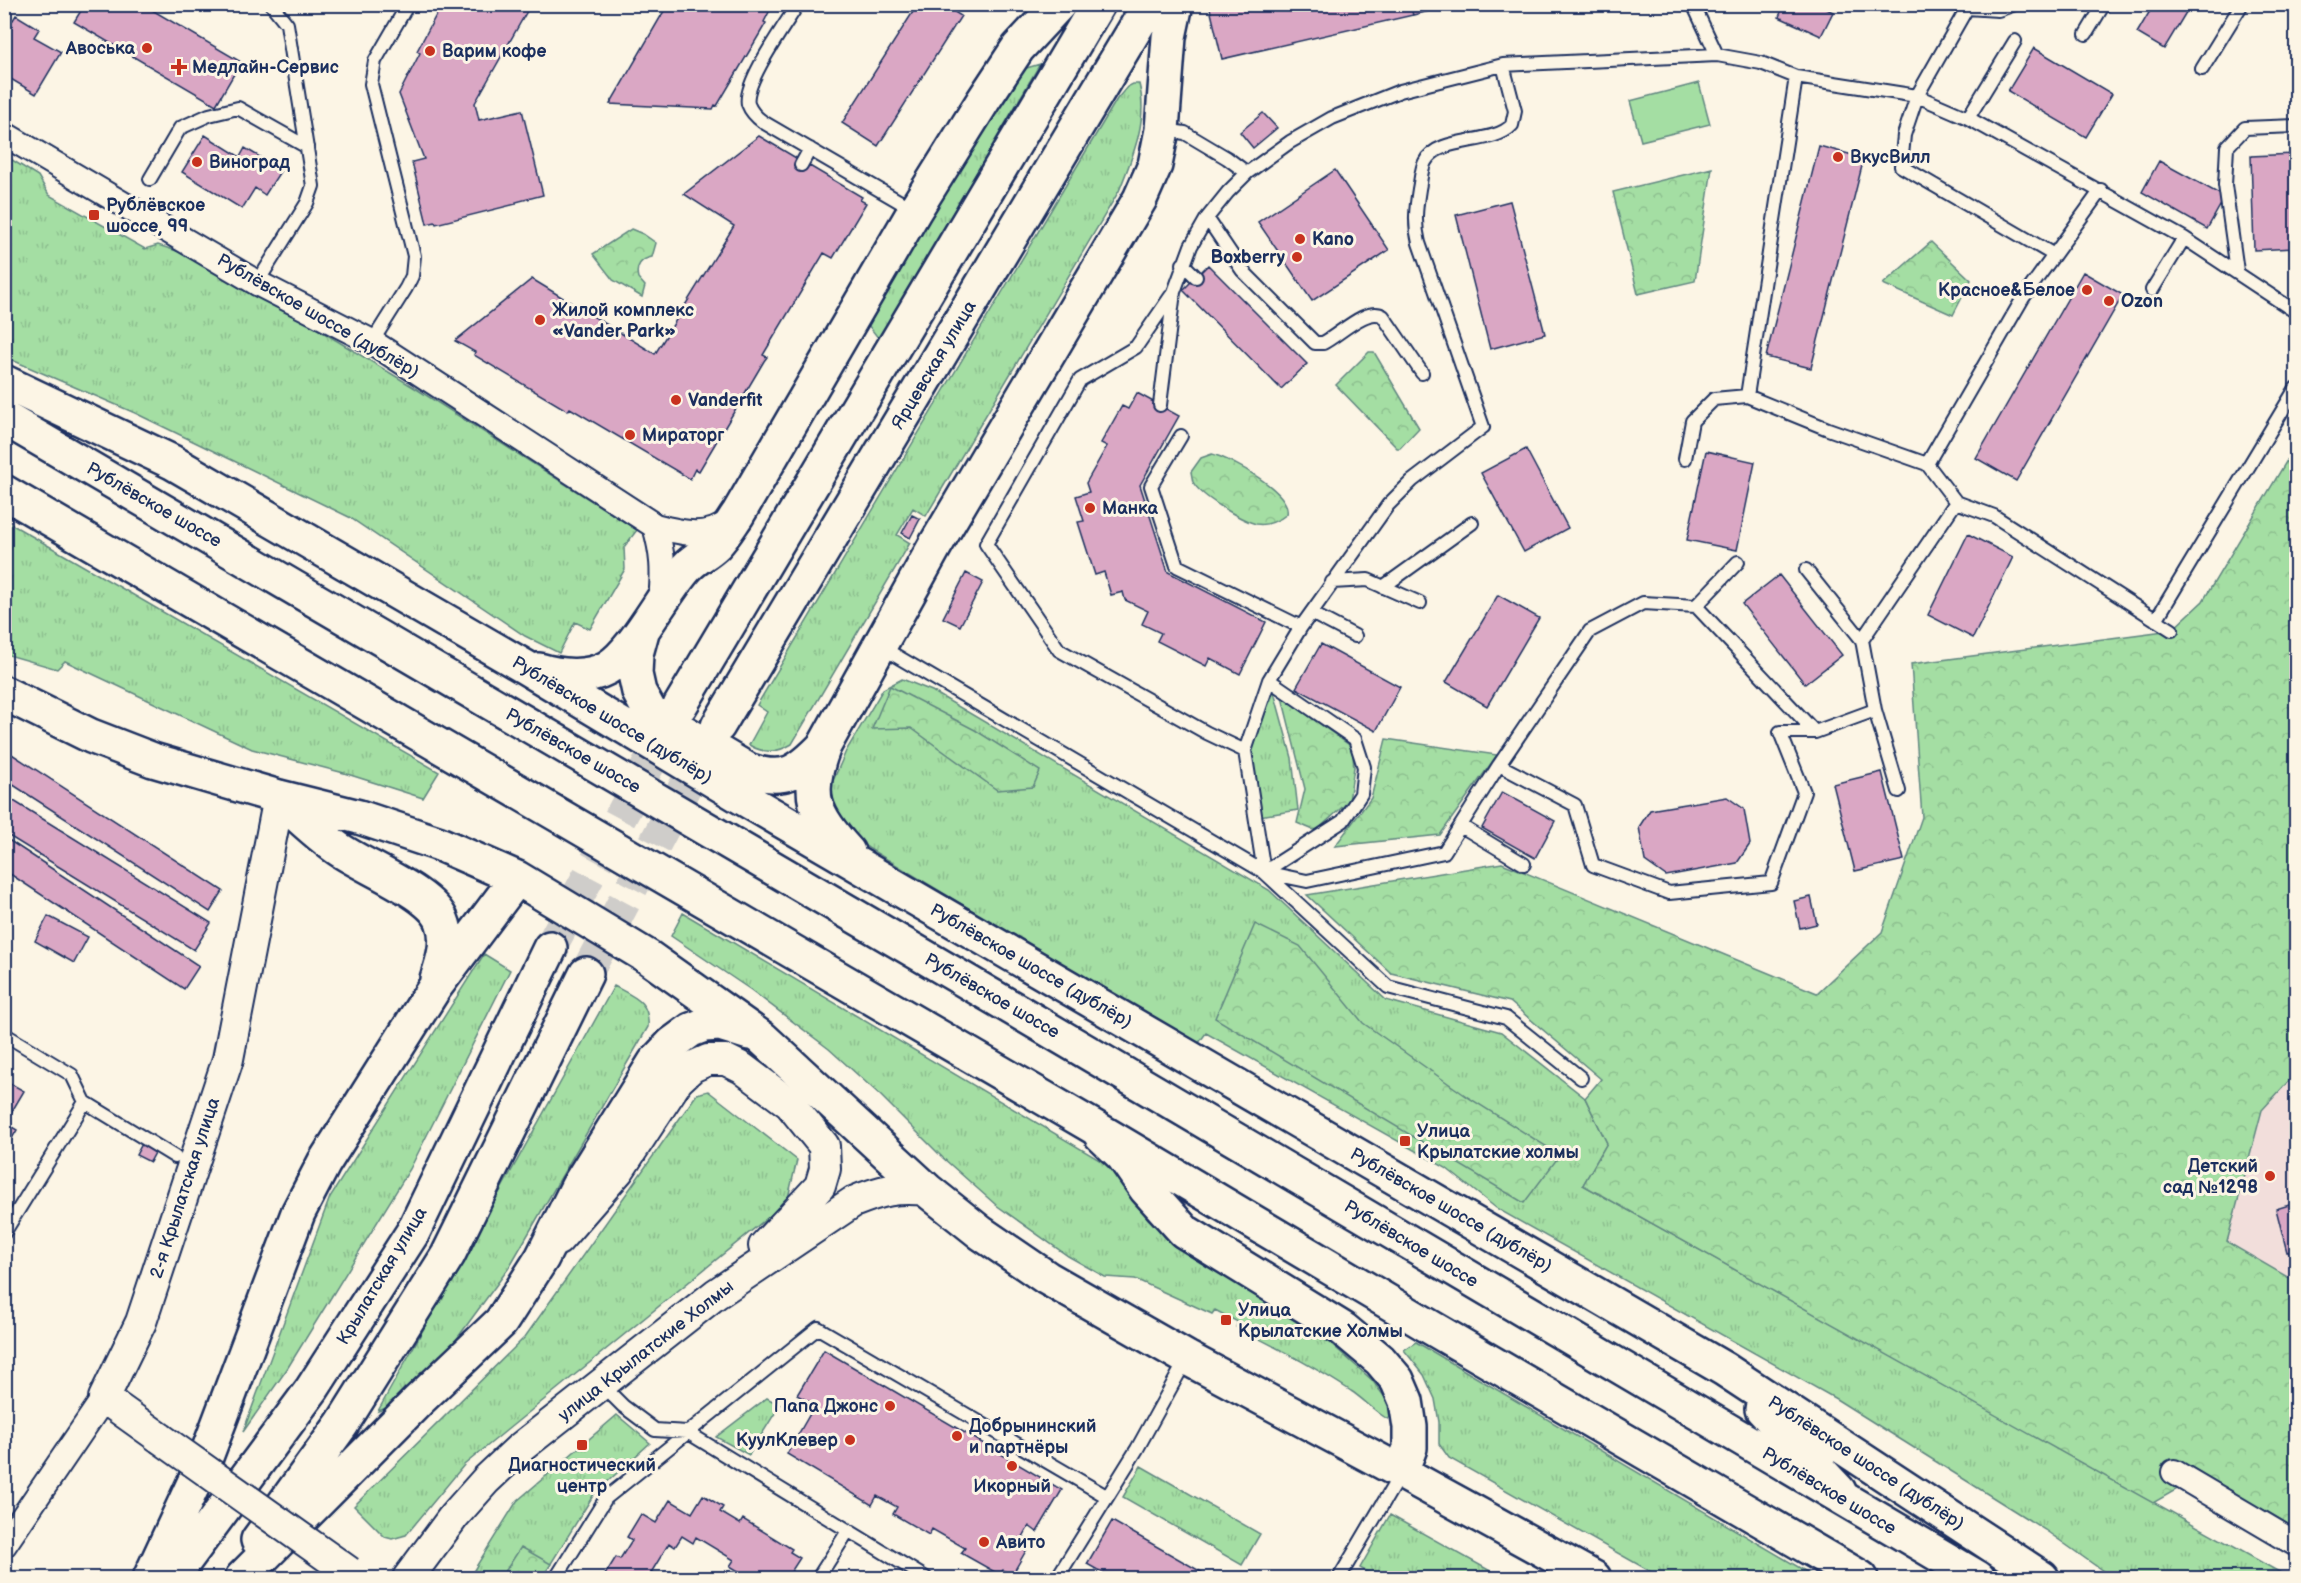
<svg xmlns="http://www.w3.org/2000/svg" width="2301" height="1583" font-family="'Balsamiq Sans',sans-serif">
<style>
.built{fill:#f2dedb}
.grass{fill:url(#grass-tufts);stroke:#608680;stroke-width:1.5}
.forest{fill:url(#forest-crowns);stroke:#608680;stroke-width:1.5}
.pitch{fill:#a4dea3;stroke:#608680;stroke-width:1.5}
.building{fill:#daa7c4;stroke:#1b2f5e;stroke-width:1.5}
.lines{fill:none;stroke-linecap:round;stroke-linejoin:round}
.secondary-tunnel{stroke:#cfcdca;stroke-width:33;stroke-dasharray:33 16;stroke-linecap:butt}
.service-casing{stroke:#1b2f5e;stroke-width:16}
.minor-casing{stroke:#1b2f5e;stroke-width:28}
.tertiary-casing{stroke:#1b2f5e;stroke-width:34}
.secondary-casing{stroke:#1b2f5e;stroke-width:38}
.primary-casing{stroke:#1b2f5e;stroke-width:38}
.service{stroke:#fcf5e5;stroke-width:12}
.minor{stroke:#fcf5e5;stroke-width:24}
.tertiary{stroke:#fcf5e5;stroke-width:30}
.secondary{stroke:#fcf5e5;stroke-width:33}
.primary{stroke:#fcf5e5;stroke-width:33}
.tertiary-bridge-casing{stroke:#1b2f5e;stroke-width:34;stroke-linecap:butt}
.tertiary-bridge{stroke:#fcf5e5;stroke-width:30}
.poi-dot{fill:#c8321e;stroke:#fcf5e5;stroke-width:2}
.labels{text-anchor:middle;dominant-baseline:central;stroke-width:6;stroke-linejoin:round;paint-order:stroke}
.poi-label{font-size:18px;font-weight:bold;fill:#1b2f5e;stroke:#fcf5e5;text-anchor:start}
.street-label{font-size:18px;fill:#1b2f5e;stroke:#fcf5e5}
</style>
<defs>
<pattern id="grass-tufts" width="24" height="20" patternUnits="userSpaceOnUse" patternTransform="scale(1.5)"><rect width="24" height="20" fill="#a4dea3"/><path d="M3 7l-1-3M5 7V3M7 7l1-3M15 17l-1-3M17 17v-4M19 17l1-3" fill="none" stroke="#8dbf8f"/></pattern>
<pattern id="forest-crowns" width="20" height="18" patternUnits="userSpaceOnUse" patternTransform="scale(1.5)"><rect width="20" height="18" fill="#a4dea3"/><path d="M2 6a3 3 0 1 1 6 0M12 15a3 3 0 1 1 6 0" fill="none" stroke="#8dbf8f"/></pattern>
</defs>
<rect width="100%" height="100%" fill="#fcf5e5"/>
<filter id="ink" filterUnits="userSpaceOnUse"><feTurbulence type="fractalNoise" baseFrequency=".0167" numOctaves="2"/><feDisplacementMap in="SourceGraphic" scale="12" xChannelSelector="R" yChannelSelector="G"/><feConvolveMatrix kernelMatrix="1 2 1 2 8 2 1 2 1" color-interpolation-filters="sRGB"/></filter>
<g filter="url(#ink)">
<!-- built -->
<path class="built" d="M2296,1073V1282L2227,1242L2262,1110Z"/>
<!-- grass -->
<path class="grass" d="M1040,64L879,339L868,325L991,114L1020,70Z
M1133,84H1139C1149,120 1132,158 1119,191L926,516L913,508L897,535L910,543L792,744C777,753 764,754 749,745L767,712L757,705L1117,99L1127,87Z
M4,155L38,176L49,195L145,249L158,245L202,259L415,388L637,530L624,547L625,569L590,629L575,622L559,653L525,636L349,517L135,413L5,357Z
M4,520L439,772L423,798L344,773L252,749L65,661L57,669L5,654Z
M902,679L932,691L1269,890L1386,1000L1501,1032L1585,1098L1607,1143L1583,1185L2290,1578H2113L2045,1530L1836,1399L1496,1208L1446,1168L1206,1033L1193,1051L1040,951L848,836L835,818L831,799L833,781L846,751L883,689Z
M1274,692L1292,758L1298,810L1259,816L1248,752Z
M683,913L1113,1168L1148,1219L1182,1247L1310,1325L1372,1380L1390,1404L1392,1413L1388,1419C1380,1416 1361,1397 1351,1391C1314,1366 1275,1347 1236,1327L1238,1322L1215,1310L1212,1314L1135,1279L1105,1277L1068,1256L996,1205L943,1158L879,1094L829,1049L751,990L671,936Z
M484,954L510,970L410,1169L287,1369L243,1432L330,1197Z
M614,986C634,997 650,1001 648,1027L508,1269L453,1344L392,1406L378,1411Z
M708,1091L797,1160L787,1202L464,1465L406,1535L392,1539L385,1537L354,1506L525,1337L697,1094Z
M1416,1342L1817,1578H1662L1449,1458L1439,1444V1422L1435,1399L1424,1375L1404,1350Z
M767,1398L780,1405L749,1455L716,1437Z
M617,1415L650,1443L594,1494L542,1578H469L517,1501Z
M1141,1466L1260,1534L1242,1565L1123,1497Z
M1390,1515L1503,1578H1378L1360,1568Z"/>
<!-- forest -->
<path class="forest" d="M1712,168L1695,281L1638,294L1613,192Z
M631,229L643,234L656,243L652,257C641,259 635,266 638,278L645,286L642,297L613,280L593,254Z
M1931,242L1971,280L1953,315L1883,284Z
M1369,352H1374L1419,428L1400,448H1397L1336,385Z
M2296,445V1073L2262,1110L2227,1242L2296,1282V1529L2268,1512L2193,1480L2153,1503L1583,1185L1607,1143L1585,1098L1601,1079L1510,1002L1391,973L1307,895L1502,863L1817,993L1882,932L1922,817L1911,664L2172,630L2203,601Z
M1212,454C1231,459 1292,492 1287,514C1279,521 1267,526 1256,524C1241,520 1200,496 1193,482C1192,479 1192,476 1191,472L1201,458Z
M890,686L975,730L1040,771L1033,787L997,790L911,728L872,729Z
M1282,697L1352,747L1354,767L1349,801L1316,831L1297,823L1305,789Z
M1386,739L1497,755L1440,835L1335,846L1371,798Z
M1255,924L1300,946L1363,1023L1469,1098L1560,1155L1524,1203L1215,1018Z
M521,1547L551,1564L542,1578H501Z"/>
<!-- pitch -->
<path class="pitch" d="M1699,83L1710,124L1641,141L1630,101Z"/>
<!-- building -->
<path class="building" d="M85,4H142L241,62L216,105L74,22Z
M442,4H531L475,103L479,120L522,110L543,195L516,202V204L436,224L435,222L427,224L412,162L424,159L399,94L420,53L417,51Z
M668,4H773L764,22L766,23L717,106L715,105L713,109L610,104Z
M918,4H942L961,16L878,146L842,123Z
M1209,4H1410L1413,15L1222,59Z
M1410,4H1458L1413,15Z
M1784,4H1817L1833,12L1821,36L1779,17Z
M2154,4H2191L2164,49L2137,33Z
M4,15L13,20L16,15L39,29L34,37L61,52L36,94L4,75Z
M2034,48L2112,94L2086,137L2008,91Z
M1263,113L1277,128L1253,148L1240,132Z
M205,135L240,157L245,148L281,170L265,195L255,188L242,209L182,172Z
M759,136L862,197L860,200L866,203L833,258L824,253L763,355L767,357L764,361L699,471L695,469L690,479L570,408L568,411L474,355L475,352L455,341L532,279L655,354L734,226L684,194Z
M1819,146L1864,158L1811,368L1766,357Z
M2296,154V248L2254,250L2251,156Z
M2159,161L2225,197L2207,229L2142,192Z
M1335,170L1389,250L1312,301L1258,222Z
M1510,201L1545,334L1490,349L1456,215Z
M1208,265L1307,364L1281,389L1183,290Z
M2083,272L2123,295L2016,481L1976,458Z
M1137,393L1179,416L1140,485L1168,572L1266,622L1240,674L1210,658L1206,666L1157,641L1161,633L1142,624L1148,611L1125,600L1123,592L1111,595L1104,572L1095,575L1078,522L1084,521L1076,496L1089,492L1086,483L1107,446L1101,443L1122,406L1128,409Z
M1526,449L1568,528L1524,552L1481,473Z
M1706,451L1755,462L1737,550L1687,540Z
M912,515L920,519L910,538L902,533Z
M1968,534L2013,557L1973,638L1928,615Z
M966,573L983,582L960,626L943,618Z
M1779,575L1842,655L1805,684L1742,604Z
M1498,595L1539,618L1487,706L1446,682Z
M1321,644L1400,687L1376,731L1296,688Z
M4,749L223,891L210,912L4,779Z
M1882,772L1904,860L1855,871L1833,784Z
M1502,792L1555,821L1535,858L1482,828Z
M4,795L211,923L194,950L4,833Z
M1727,797L1744,809L1750,844L1737,863L1666,876L1645,861L1639,827L1650,810Z
M4,837L199,966L184,989L4,870Z
M1811,897L1817,924L1800,928L1794,901Z
M48,916L88,937L74,963L35,941Z
M4,1080L24,1091L5,1123L17,1130L4,1152Z
M143,1142L157,1149L150,1162L136,1155Z
M2296,1203V1250L2287,1252L2276,1209Z
M824,1350L1062,1490L1037,1532L1029,1526L1023,1537L1031,1542L1012,1575L1003,1570L1000,1575L961,1553L965,1548L932,1529L929,1535L893,1514L897,1507L877,1496L872,1505L787,1454L815,1405L797,1395Z
M703,1495L723,1507L720,1512L740,1524L743,1519L792,1549L790,1552L800,1558L787,1578H750L730,1566L734,1560L696,1537L693,1543L682,1536L675,1547L669,1543L649,1576L653,1578H603L616,1557L620,1559L632,1540L627,1537L641,1514L656,1523L670,1500L692,1513Z
M1112,1521L1212,1578H1112L1087,1564Z"/>
<g class="lines">
<!-- secondary-tunnel -->
<path class="secondary-tunnel" d="M550,948L671,723
M586,974L708,743"/>
<defs>
<path id="service" d="M798,4C786,24 743,83 748,104C751,112 756,117 763,122L914,210
M1693,4L1717,55
M2015,4L1998,10L1967,8L1917,96L1904,135L1901,166L2054,255
M2086,34L2104,4
M2202,69L2242,4
M1968,118L2015,41
M1163,130L1185,133L1227,158L1247,173
M801,165L810,149
M150,179L180,128L209,115L238,108L307,147
M1207,218L1242,270L1315,343H1323C1338,336 1367,306 1383,316L1422,373
M1183,264L1196,277
M2237,271L2225,185L2227,147L2245,128L2296,126
M257,283L307,203L313,186L287,24L271,4
M2152,290L2184,238
M1171,296L1136,347L1080,380L986,544L1059,650L1207,733L1245,751
M372,342L406,288L412,276L414,256L371,84L375,61L408,4
M1747,396L1796,77
M1160,405L1174,292L1191,246L1207,218L1228,192L1247,173L1290,142L1332,118L1400,91L1503,65L1717,55L1761,63L1796,77L1917,96L1968,118L2184,238L2296,312
M1181,436L1151,486L1177,566L1301,627
M1685,459L1692,421L1714,399L1747,396L1828,429L1927,464L2023,298L2101,190
M1927,464L1956,502
M1806,570L1862,640
M1332,582L1368,580L1420,603
M1383,587L1472,523
M1696,606L1738,562
M1311,613L1355,636
M2156,620L2296,388
M881,647L1264,872L1388,987L1506,1018L1581,1078
M1875,710L1899,791
M1499,765L1575,805L1593,865L1669,893L1771,883L1804,792L1780,732H1815
M1461,826L1524,864
M1264,872L1307,881L1444,852L1499,765L1590,631L1643,603L1696,606L1815,732L1875,710L1862,640L1956,502L1994,516L2172,630
M1264,872L1245,751L1269,680L1301,627L1388,505L1412,481L1483,427L1419,243C1414,224 1416,208 1419,189C1421,180 1421,169 1425,162C1438,135 1493,146 1512,125L1515,111L1503,65
M1264,872L1343,821L1361,794L1364,767L1355,739L1269,680
M4,1034L72,1075L85,1102L175,1157
M4,1233L85,1102
M602,1385L623,1406L655,1430L687,1432L926,1578
M556,1578L606,1498L818,1328L1106,1496
M818,1578L848,1531
M1057,1578L1137,1449L1186,1360
M1339,1578L1401,1473
M1553,1578L1563,1561"/>
<path id="minor" d="M4,134L257,283L372,342L655,526C682,533 709,540 731,520
M655,526C663,554 664,571 661,600
M2174,1472L2296,1544
M4,1545L104,1398"/>
<path id="tertiary" d="M558,1240L619,1170L678,1080L692,1067L708,1060H726L742,1068L790,1104L824,1146L825,1169L820,1186L764,1246
M160,1438L104,1398L141,1322L228,1059L279,797
M408,1578L454,1516L486,1480L520,1448L716,1294L853,1202C882,1190 896,1187 927,1190"/>
<path id="secondary" d="M4,382L172,462L525,667L738,795L1724,1369L2042,1578
M642,632L636,654L635,674L639,692L650,712L748,770C784,783 799,772 824,746
M539,670C559,676 587,679 607,668C635,652 663,593 687,567C695,558 707,553 716,544C724,536 731,524 738,514L915,210L983,101L1018,48L1059,4
M4,693L91,736L153,760L279,797L359,817L437,843L517,878L648,957L762,1038L927,1190L981,1233L1047,1278L1187,1358L1401,1472L1594,1578
M680,706L1098,4
M718,726L1150,4
M281,800C299,817 317,834 337,848C363,867 431,892 442,921C450,940 443,961 437,979
M848,852C813,814 805,795 824,746L936,544L1140,199L1155,165L1162,130L1169,37L1176,4
M1101,1135L1123,1156L1146,1189L1184,1231L1343,1329L1380,1360L1397,1380L1406,1401L1410,1427V1448L1401,1472
M1762,1409L1839,1491
M258,1540L342,1424L448,1255L586,974
M150,1578L206,1457L298,1213L324,1163L435,987L517,878
M172,1578L312,1389L413,1232L550,948
M242,1578L419,1400L501,1322L542,1258L578,1186L655,1062L672,1044L691,1030L704,1025L720,1024L749,1033"/>
<path id="primary" d="M4,418L1019,1012L1978,1578
M4,492L1092,1126L1432,1328L1861,1578"/>
</defs>
<!-- service casing -->
<use href="#service" class="service-casing"/>
<!-- minor casing -->
<use href="#minor" class="minor-casing"/>
<!-- tertiary casing -->
<use href="#tertiary" class="tertiary-casing"/>
<!-- secondary casing -->
<use href="#secondary" class="secondary-casing"/>
<!-- primary casing -->
<use href="#primary" class="primary-casing"/>
<!-- service -->
<use href="#service" class="service"/>
<!-- minor -->
<use href="#minor" class="minor"/>
<!-- tertiary -->
<use href="#tertiary" class="tertiary"/>
<!-- secondary -->
<use href="#secondary" class="secondary"/>
<!-- primary -->
<use href="#primary" class="primary"/>
<defs>
<path id="tertiary-bridge" d="M160,1438L349,1572"/>
</defs>
<!-- tertiary-bridge casing -->
<use href="#tertiary-bridge" class="tertiary-bridge-casing"/>
<!-- tertiary-bridge -->
<use href="#tertiary-bridge" class="tertiary-bridge"/>
</g>
</g>
<!-- markers -->
<g class="poi-dot">
<circle cx="147" cy="48" r="6"/>
<circle cx="430" cy="51" r="6"/>
<path d="M176 58h6v6h6v6h-6v6h-6v-6h-6v-6h6z"/>
<circle cx="1838" cy="157" r="6"/>
<circle cx="197" cy="162" r="6"/>
<rect x="88" y="209" width="12" height="12" rx="3"/>
<circle cx="1300" cy="239" r="6"/>
<circle cx="1297" cy="257" r="6"/>
<circle cx="2087" cy="290" r="6"/>
<circle cx="2109" cy="301" r="6"/>
<circle cx="540" cy="320" r="6"/>
<circle cx="676" cy="400" r="6"/>
<circle cx="630" cy="435" r="6"/>
<circle cx="1090" cy="508" r="6"/>
<rect x="1399" y="1135" width="12" height="12" rx="3"/>
<circle cx="2270" cy="1176" r="6"/>
<rect x="1220" y="1314" width="12" height="12" rx="3"/>
<circle cx="890" cy="1406" r="6"/>
<circle cx="957" cy="1436" r="6"/>
<circle cx="850" cy="1440" r="6"/>
<rect x="576" y="1439" width="12" height="12" rx="3"/>
<circle cx="1012" cy="1466" r="6"/>
<circle cx="984" cy="1542" r="6"/>
</g>
<g class="labels">
<!-- poi labels -->
<g class="poi-label">
<text x="135" y="48" text-anchor="end">Авоська</text>
<text x="442" y="51">Варим кофе</text>
<text x="192" y="67">Медлайн-Сервис</text>
<text x="1850" y="157">ВкусВилл</text>
<text x="209" y="162">Виноград</text>
<text x="106" y="205">Рублёвское<tspan x="106" dy="21">шоссе, 99</tspan></text>
<text x="1312" y="239">Kano</text>
<text x="1285" y="257" text-anchor="end">Boxberry</text>
<text x="2075" y="290" text-anchor="end">Красное&amp;Белое</text>
<text x="2121" y="301">Ozon</text>
<text x="552" y="310">Жилой комплекс<tspan x="552" dy="21">«Vander Park»</tspan></text>
<text x="688" y="400">Vanderfit</text>
<text x="642" y="435">Мираторг</text>
<text x="1102" y="508">Манка</text>
<text x="1417" y="1131">Улица<tspan x="1417" dy="21">Крылатские холмы</tspan></text>
<text x="2258" y="1166" text-anchor="end">Детский<tspan x="2258" dy="21">сад №1298</tspan></text>
<text x="1238" y="1310">Улица<tspan x="1238" dy="21">Крылатские Холмы</tspan></text>
<text x="878" y="1406" text-anchor="end">Папа Джонс</text>
<text x="969" y="1426">Добрынинский<tspan x="969" dy="21">и партнёры</tspan></text>
<text x="838" y="1440" text-anchor="end">КуулКлевер</text>
<text x="582" y="1465" text-anchor="middle">Диагностический<tspan x="582" dy="21">центр</tspan></text>
<text x="1012" y="1486" text-anchor="middle">Икорный</text>
<text x="996" y="1542">Авито</text>
</g>
<!-- street labels -->
<g class="street-label">
<text transform="translate(318 316) rotate(30)">Рублёвское шоссе (дублёр)</text>
<text transform="translate(934 365) rotate(-59)">Ярцевская улица</text>
<text transform="translate(154 505) rotate(30)">Рублёвское шоссе</text>
<text transform="translate(612 720) rotate(31)">Рублёвское шоссе (дублёр)</text>
<text transform="translate(573 751) rotate(30)">Рублёвское шоссе</text>
<text transform="translate(1031 966) rotate(30)">Рублёвское шоссе (дублёр)</text>
<text transform="translate(992 996) rotate(30)">Рублёвское шоссе</text>
<text transform="translate(185 1188) rotate(-72)">2-я Крылатская улица</text>
<text transform="translate(1451 1210) rotate(30)">Рублёвское шоссе (дублёр)</text>
<text transform="translate(1411 1244) rotate(31)">Рублёвское шоссе</text>
<text transform="translate(382 1276) rotate(-59)">Крылатская улица</text>
<text transform="translate(646 1351) rotate(-38)">улица Крылатские Холмы</text>
<text transform="translate(1866 1463) rotate(33)">Рублёвское шоссе (дублёр)</text>
<text transform="translate(1829 1491) rotate(31)">Рублёвское шоссе</text>
</g>
</g>
<!-- margin -->
<rect width="2301" height="1583" fill="none" stroke="#fcf5e5" stroke-width="24"/>
<rect x="12" y="12" width="2277" height="1559" fill="none" stroke="#1b2f5e" stroke-width="2" filter="url(#ink)"/>
</svg>
